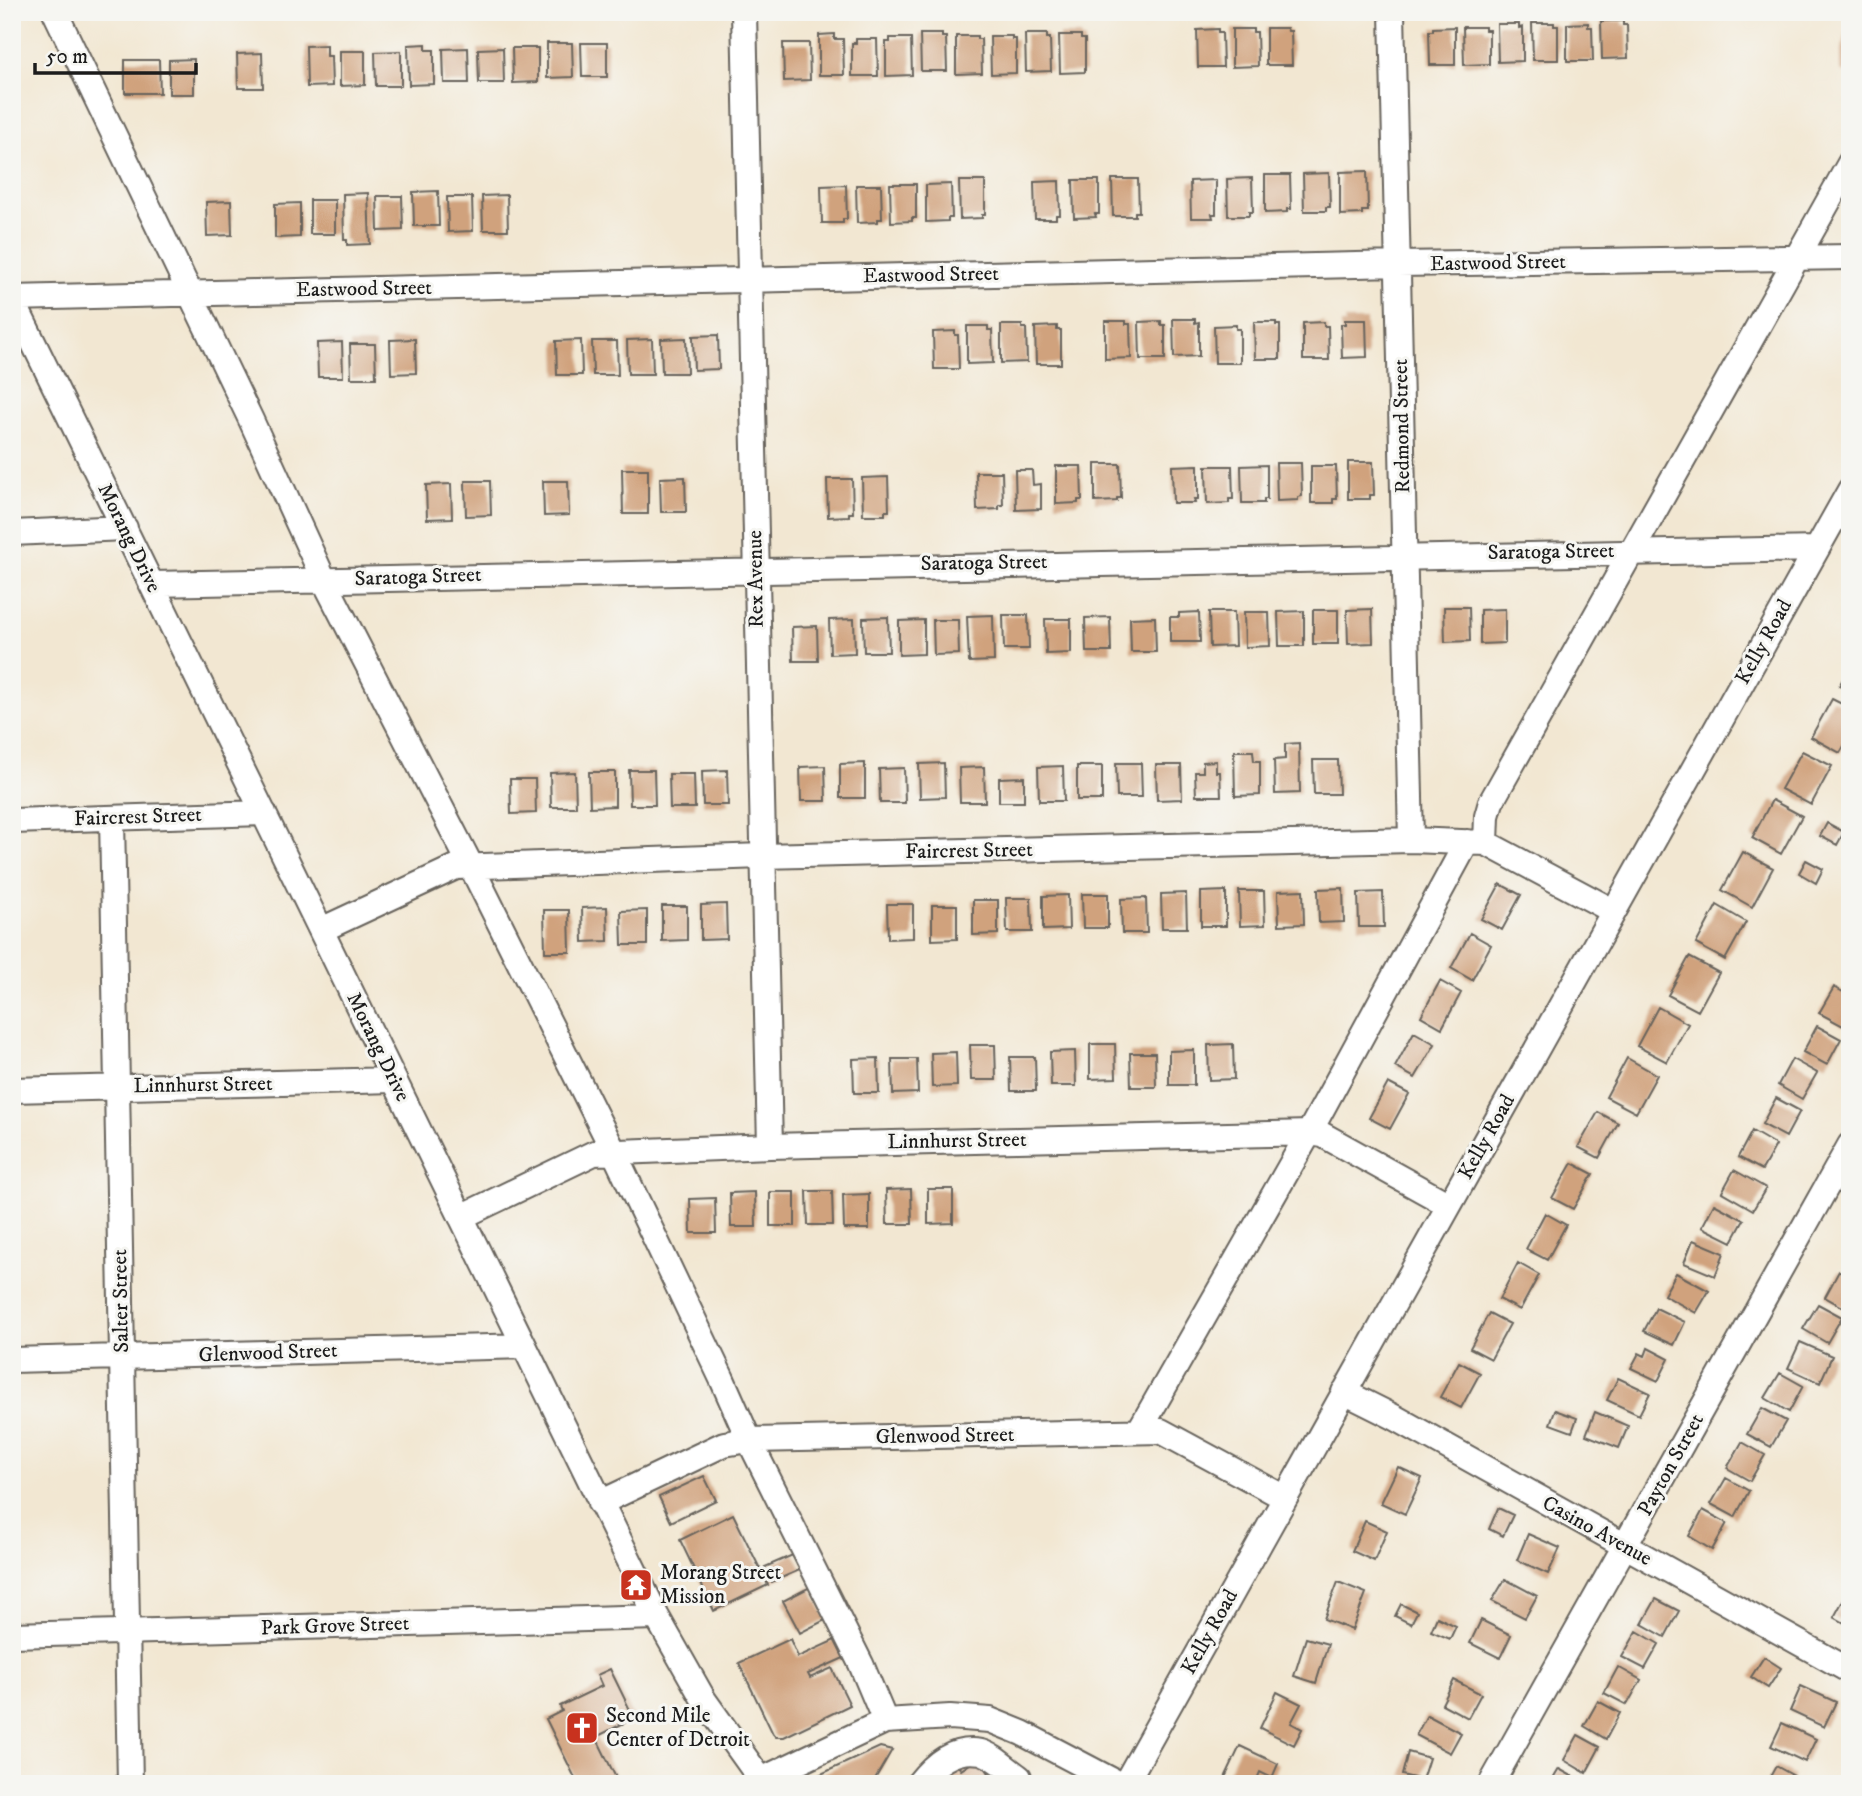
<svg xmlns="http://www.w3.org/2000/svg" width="1862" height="1796" font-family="'IM FELL DW Pica',serif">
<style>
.building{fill:#d0a27d}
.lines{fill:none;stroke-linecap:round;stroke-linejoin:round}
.minor-casing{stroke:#67635c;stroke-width:28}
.minor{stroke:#fff;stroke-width:24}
.labels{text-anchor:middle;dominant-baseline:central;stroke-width:6;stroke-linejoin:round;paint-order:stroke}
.street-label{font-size:21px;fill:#1c1c1c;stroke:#f6f6f2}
.poi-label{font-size:21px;fill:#1c1c1c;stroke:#f6f6f2;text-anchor:start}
</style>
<rect width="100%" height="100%" fill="#f6f6f2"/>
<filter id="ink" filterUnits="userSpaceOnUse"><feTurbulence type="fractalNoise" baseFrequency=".0143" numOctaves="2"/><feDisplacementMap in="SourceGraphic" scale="14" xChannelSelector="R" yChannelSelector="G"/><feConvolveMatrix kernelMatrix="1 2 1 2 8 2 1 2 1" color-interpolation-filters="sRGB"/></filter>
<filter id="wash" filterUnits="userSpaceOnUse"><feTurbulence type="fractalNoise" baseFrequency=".00686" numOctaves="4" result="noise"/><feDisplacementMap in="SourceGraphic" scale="28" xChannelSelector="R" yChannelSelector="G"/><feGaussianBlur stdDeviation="1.57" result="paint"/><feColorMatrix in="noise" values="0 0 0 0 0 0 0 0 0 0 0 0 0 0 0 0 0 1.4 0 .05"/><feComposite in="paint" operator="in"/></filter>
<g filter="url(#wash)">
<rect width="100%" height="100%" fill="#f2e7d2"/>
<g id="blocks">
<!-- building -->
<path class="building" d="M1601,21H1623V25H1627L1628,58L1602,59Z
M1532,23H1554V26H1558V60H1533Z
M1588,23V27H1592L1593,61H1567V24Z
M1849,23L1850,24V76L1841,71V49Z
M1497,24H1519V28L1523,27V61L1498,62Z
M1455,27V65H1430L1429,31H1433V28Z
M1463,27H1485V30H1489V64L1464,65Z
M1266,28H1287L1288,31H1291L1292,65H1266Z
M1218,29V33H1222L1223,67H1198L1197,30Z
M1232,29H1253V32H1257L1258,66L1232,67Z
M834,34V39H843L844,75H819V35Z
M920,34H942V37H946L947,71H921Z
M1025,34H1047V38H1050L1051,71L1026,72Z
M1059,35H1081V39H1085V72L1060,73Z
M956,36H977V39H981L982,73L956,74Z
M990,36H1012V39H1016V73L991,74Z
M890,38H911L912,75L886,76V42H890Z
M856,39H877L878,76H852V43H856Z
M547,43H572L573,77L547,78Z
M581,43H607V77H582Z
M783,43H809L810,80L784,81Z
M426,44V50H434V84L409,85L408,45Z
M327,45V56H331L332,86L307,87L306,46Z
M468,48L469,83H444L443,49Z
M503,48L504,83H479L478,49Z
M512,48H538V82L513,83Z
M340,51H365V85L340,86Z
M401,51V86H376L375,52Z
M262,53L263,88H238L237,54Z
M194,59V94H169V60Z
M125,60H159L160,93H125Z
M1367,171L1368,211H1362V214L1340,215V172Z
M1329,173L1330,207H1326V211H1304L1303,174Z
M1265,175H1290L1291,209H1287V212L1265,213Z
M1252,178L1253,212H1249V216H1228L1227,179Z
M1112,179H1138L1139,212H1135V216H1113Z
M1073,180H1099V214H1095L1096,217L1074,218Z
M1216,180V214H1212L1213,218H1191L1190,181Z
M959,181H985V215H982V218L960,219Z
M1059,181L1060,215H1056V219H1035L1034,182Z
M890,184H916V218H912V221L891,222Z
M951,184L952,218H948V221L926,222V185Z
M846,185L847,219H843V223H822L821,186Z
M856,185H881L882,219H878V222L857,223Z
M438,191L439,226H414L413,192Z
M368,193L370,244L347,245V240H344L343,194Z
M507,195L508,230H483L482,196Z
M377,196H402L403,230L378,231Z
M447,197H472L473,231L448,232Z
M310,200H335V234H310Z
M231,201L232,235L207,236L206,202Z
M300,203V237L275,238V204Z
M1173,319H1195V323L1199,322V356L1174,357Z
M1345,320H1366L1367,357L1342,358L1341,324H1345Z
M1105,321H1126V324H1130L1131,358L1105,359Z
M1161,321V325H1165V359H1140L1139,322Z
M1254,322H1276V325H1280V359H1255Z
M1324,322V326H1328L1329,360H1303V323Z
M1001,325H1022V328H1026L1027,362L1001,363Z
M1236,325V329H1240V363H1215L1214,326Z
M967,326H988V330H992L993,363L967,364Z
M1057,326V330H1061V364H1036L1035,327Z
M955,331V335H958L959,369H934L933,332Z
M718,335L719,369L694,370L693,336Z
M686,338L687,373H662L661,339Z
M415,339L416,373L391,374L390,340Z
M652,339L653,374H628L627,340Z
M581,340L582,375H557L556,341Z
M592,341H617L618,375H593Z
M342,342L343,377H318L317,343Z
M350,344H375L376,378H351Z
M1348,462H1373L1374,495H1370V499H1348Z
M1276,463H1301L1302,496L1298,497V500L1277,501Z
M1095,464H1120L1121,498H1117V501L1095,502Z
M1198,465V499H1194L1195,503H1173L1172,466Z
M1267,465V499H1264V503H1242L1241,466Z
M1056,466H1081L1082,500H1078V503L1056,504Z
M1206,466H1232L1233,499H1229V503L1207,504Z
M1311,466H1336L1337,499H1333V503H1311Z
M622,469H648V514H623Z
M1015,470H1032L1033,485L1041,484V509L1016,510Z
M976,472H1002L1003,505H999V509L977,510Z
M685,477L686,512H661L660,478Z
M888,477L889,511H885V515H863L862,478Z
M827,479H852L853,513H849V516L828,517Z
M465,481H490L491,515L466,516Z
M543,481H568L569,515L544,516Z
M451,484L452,518L427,519L426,485Z
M1444,607H1469L1470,641L1445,642Z
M1372,609L1373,643L1348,644L1347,610Z
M1505,609V643L1480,644V610Z
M1313,610H1338V644H1313Z
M1304,611V646H1279L1278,612Z
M1199,612L1200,642H1170V617H1179V613Z
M1209,612H1234L1235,646L1210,647Z
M1244,612H1269L1270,646L1245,647Z
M993,615L994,661L969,662L967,616Z
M1003,615H1028L1029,649H1004Z
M888,617L889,652H864L863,618Z
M1110,617L1111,652H1086L1085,618Z
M1155,617L1156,652H1131L1130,618Z
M854,619L855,653L830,654L829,620Z
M1045,619H1071V653L1046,654Z
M924,620V654L899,655V621Z
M933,620H958L959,654L934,655Z
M817,626L818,661H793L792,627Z
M1850,666V691L1839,686Z
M1832,699L1850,708V736L1840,753L1811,737Z
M1299,743L1300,793L1275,794L1274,760L1285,759V744Z
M1234,751H1253L1254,761H1260V795L1235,796Z
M1802,751L1832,766L1811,805L1781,789Z
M1313,760H1338L1339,794H1314Z
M1216,761V772H1220L1221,796H1196L1195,772H1203V762Z
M865,763V798H840V764Z
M944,763L945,797L920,798L919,764Z
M1116,763H1141L1142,797H1117Z
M1156,765H1181L1182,799L1157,800Z
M825,766L826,801H801L800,767Z
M1063,766L1064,801H1039L1038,767Z
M1077,766H1102V800H1077Z
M984,767L985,802H960L959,768Z
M904,768L905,803H880L879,769Z
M629,770H654L655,805H630Z
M727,770L728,805H703L702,771Z
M575,772L576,807H551L550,773Z
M589,772H615V806L590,807Z
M669,774H694L695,808H670Z
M1024,777V802H999V778Z
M510,779H535L536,813L511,814Z
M1772,800L1802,816L1781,854L1752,838Z
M1827,823L1844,832L1837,845L1820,836Z
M1743,852L1773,868L1752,907L1722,890Z
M1806,860L1823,869L1816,883L1799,873Z
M1500,884L1521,895L1502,930L1481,919Z
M1343,888L1344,922L1319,923L1318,889Z
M1303,890L1304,924L1279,925L1278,891Z
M1226,891V926H1201V892Z
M1239,891H1264L1265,925L1240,926Z
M1383,892L1384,927H1359L1358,893Z
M1186,893L1187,928H1162L1161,894Z
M1082,894H1108V928H1083Z
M1068,895L1069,929L1043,930V896Z
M1006,898H1031L1032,932H1007Z
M1146,898L1147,933H1122L1121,899Z
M973,900H998V934L973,935Z
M726,904L727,939L701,940V905Z
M887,904H913V938L888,939Z
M932,905H957V939L932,940Z
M1717,905L1746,922L1725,960L1696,944Z
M662,906H687V940L662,941Z
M607,907L608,941L583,942L582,908Z
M544,910H569L570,952H545Z
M647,910V945H622L621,911Z
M1470,933L1491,945L1472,980L1451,968Z
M1689,957L1719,973L1698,1011L1668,995Z
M1440,981L1461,993L1442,1028L1421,1016Z
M1834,987L1850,996V1015L1843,1026L1819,1013Z
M1658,1007L1688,1024L1667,1062L1637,1046Z
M1817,1026L1841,1039L1827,1065L1803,1052Z
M1414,1032L1435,1044L1415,1078L1395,1067Z
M1090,1044H1115L1116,1078L1090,1079Z
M1233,1044L1234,1079L1209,1080L1208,1045Z
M970,1045H995L996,1080H971Z
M1194,1050V1085H1169V1051Z
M1075,1051L1076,1086H1051L1050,1052Z
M956,1052L957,1086L932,1087L931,1053Z
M1130,1053H1155L1156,1087H1131Z
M1010,1057H1035L1036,1091H1011Z
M878,1058L879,1093H854L853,1059Z
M1627,1058L1657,1075L1636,1113L1606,1097Z
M892,1059H917L918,1093L893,1094Z
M1792,1059L1817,1073L1802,1099L1778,1085Z
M1388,1083L1409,1094L1390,1129L1369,1118Z
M1776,1098L1800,1111L1786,1137L1762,1124Z
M1598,1112L1618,1123L1599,1158L1578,1147Z
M1752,1131L1776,1145L1762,1170L1738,1157Z
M1572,1163L1593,1174L1573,1209L1552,1198Z
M1734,1170L1766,1188L1753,1210L1722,1192Z
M911,1189L912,1224H887L886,1190Z
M928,1189H953V1223L928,1224Z
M807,1191H832L833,1225H808Z
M755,1192L756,1227H731L730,1193Z
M770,1192H795V1226H770Z
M869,1194V1229H844L843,1195Z
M715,1198L716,1233H691L690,1199Z
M1714,1204L1744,1220L1732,1242L1702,1227Z
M1545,1213L1566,1225L1547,1260L1526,1249Z
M1693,1240L1724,1253L1715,1276L1684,1263Z
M1518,1263L1539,1275L1520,1310L1499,1299Z
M1839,1271L1850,1277L1848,1310L1825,1297Z
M1676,1273L1709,1291L1696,1313L1664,1295Z
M1818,1304L1842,1317L1827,1343L1803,1329Z
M1656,1308L1685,1322L1674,1345L1644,1331Z
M1489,1313L1510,1324L1491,1359L1470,1348Z
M1800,1342L1832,1356L1820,1383L1788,1368Z
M1648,1348L1669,1359L1658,1381L1631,1368L1639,1353L1645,1356Z
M1459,1362L1480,1373L1461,1408L1440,1397Z
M1780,1373L1803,1386L1789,1412L1765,1398Z
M1618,1378L1650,1393L1639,1415L1607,1400Z
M1762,1408L1786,1421L1771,1447L1747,1434Z
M1555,1410L1577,1418L1572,1432L1550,1424Z
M1595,1412L1628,1426L1619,1448L1586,1435Z
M1742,1442L1765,1455L1750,1481L1727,1468Z
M1398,1467L1422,1478L1405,1514L1381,1503Z
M704,1476L716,1500L671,1522L659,1497Z
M1726,1478L1749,1491L1735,1517L1711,1504Z
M1498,1508L1513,1515L1503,1536L1489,1529Z
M1703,1510L1727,1523L1712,1550L1689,1536Z
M733,1514L768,1585L714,1611L680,1540Z
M1365,1521L1387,1531L1374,1561L1352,1551Z
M1528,1534L1560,1548L1548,1574L1517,1560Z
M795,1554L802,1569L772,1582L765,1567Z
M1505,1579L1537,1596L1525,1618L1492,1601Z
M1338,1582L1366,1593L1352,1630L1324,1619Z
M810,1587L827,1619L800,1633L783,1601Z
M1846,1595L1850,1597V1626L1834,1617Z
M1656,1599L1679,1611L1665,1637L1642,1624Z
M1401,1604L1417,1612L1411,1624L1395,1616Z
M1437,1617L1456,1626L1450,1639L1431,1631Z
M1481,1620L1511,1635L1500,1658L1470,1643Z
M1637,1631L1659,1644L1645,1669L1622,1657Z
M1306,1638L1328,1644L1316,1683L1294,1676Z
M790,1639L798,1657L837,1639L846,1657L808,1674L810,1678L832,1668L850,1705L784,1737H776L773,1734L739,1663Z
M1764,1657L1781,1668L1768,1688L1751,1677Z
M1618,1667L1641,1680L1627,1705L1604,1693Z
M610,1669L634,1718L596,1737L619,1784H578L546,1719L562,1711L560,1706L602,1686L597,1675Z
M1454,1680L1481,1694L1468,1718L1442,1704Z
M1801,1686L1836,1702L1824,1727L1790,1711Z
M1277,1692L1301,1704L1291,1723L1302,1729L1294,1745L1260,1728Z
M1598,1701L1620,1713L1606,1739L1584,1726Z
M1427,1715L1461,1733L1450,1753L1416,1735Z
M1782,1723L1816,1739L1805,1762L1771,1746Z
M1578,1735L1600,1747L1586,1773L1564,1760Z
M1240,1746L1278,1764L1272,1778L1260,1772L1255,1784H1222Z
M880,1747L892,1750L872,1784H821L819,1782V1775Z
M1408,1752L1429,1758L1422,1780L1402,1775Z
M979,1758L996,1784H937L943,1780L938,1772L955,1761L961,1770Z
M1776,1766L1794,1776L1790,1784H1766Z
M1559,1769L1581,1781L1580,1784H1550Z"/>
</g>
</g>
<g filter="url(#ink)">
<use href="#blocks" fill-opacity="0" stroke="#67635c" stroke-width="2"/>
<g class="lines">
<defs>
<path id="minor" d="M55,12L251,420L324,580L471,866L614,1152L722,1379L749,1440L861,1664L885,1721
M744,12L770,1146
M1392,12L1411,840
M12,298L1398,264L1850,257
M12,299L657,1617L704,1700L764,1784
M12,533L125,528
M152,584C707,569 1262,556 1817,549
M112,818L130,1784
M12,821L264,813
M1486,843L1487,816L1491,802L1850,163
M321,930L456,867L762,856L1411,840L1486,843L1613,911
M12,1090L394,1080
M461,1217L594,1153L770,1146L1309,1133L1323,1135L1449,1205
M12,1360L524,1346
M1344,1392L1394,1417L1850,1671
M1139,1431L1309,1133L1467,842
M600,1503L724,1444L749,1440L1161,1431L1285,1498
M12,1635L657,1617
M761,1780L885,1721L950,1717L990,1720L1022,1733L1119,1784
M918,1784C934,1764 953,1747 981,1752C993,1755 1008,1770 1019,1777L1015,1784
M1125,1784L1850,490
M1491,1784L1850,1145"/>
</defs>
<!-- minor casing -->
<use href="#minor" class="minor-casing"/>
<!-- minor -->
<use href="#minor" class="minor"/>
</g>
</g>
<!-- icons -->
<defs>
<symbol id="temple-square" viewBox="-11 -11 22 22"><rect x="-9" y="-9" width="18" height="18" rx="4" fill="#c8321e" stroke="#f6f6f2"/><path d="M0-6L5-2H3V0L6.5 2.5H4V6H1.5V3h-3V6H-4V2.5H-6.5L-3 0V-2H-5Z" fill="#fff"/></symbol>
<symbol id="church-square" viewBox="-11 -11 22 22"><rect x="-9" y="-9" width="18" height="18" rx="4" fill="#c8321e" stroke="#f6f6f2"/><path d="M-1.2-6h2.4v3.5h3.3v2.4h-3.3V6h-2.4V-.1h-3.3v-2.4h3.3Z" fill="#fff"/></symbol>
</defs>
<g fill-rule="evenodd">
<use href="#temple-square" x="617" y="1566" width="38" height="38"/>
<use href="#church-square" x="563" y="1709" width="38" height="38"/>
</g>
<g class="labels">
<!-- street labels -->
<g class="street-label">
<text transform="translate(1498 263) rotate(-1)">Eastwood Street</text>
<text transform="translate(931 275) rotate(-1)">Eastwood Street</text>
<text transform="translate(364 289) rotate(-1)">Eastwood Street</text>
<text transform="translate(1402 426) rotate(-91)">Redmond Street</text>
<text transform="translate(129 538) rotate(64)">Morang Drive</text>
<text transform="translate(1551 552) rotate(-1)">Saratoga Street</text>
<text transform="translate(984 563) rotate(-1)">Saratoga Street</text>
<text transform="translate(418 577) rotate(-2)">Saratoga Street</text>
<text transform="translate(756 579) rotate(-91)">Rex Avenue</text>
<text transform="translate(1764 642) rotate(-61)">Kelly Road</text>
<text transform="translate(138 817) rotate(-2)">Faircrest Street</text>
<text transform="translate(969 851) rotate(-1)">Faircrest Street</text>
<text transform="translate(378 1047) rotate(64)">Morang Drive</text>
<text transform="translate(203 1085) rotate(-1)">Linnhurst Street</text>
<text transform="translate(1487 1137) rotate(-61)">Kelly Road</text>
<text transform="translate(957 1141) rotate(-1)">Linnhurst Street</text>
<text transform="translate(121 1301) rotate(-91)">Salter Street</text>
<text transform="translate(268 1353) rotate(-2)">Glenwood Street</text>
<text transform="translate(945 1436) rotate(-1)">Glenwood Street</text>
<text transform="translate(1671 1465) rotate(-61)">Payton Street</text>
<text transform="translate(1597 1531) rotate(29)">Casino Avenue</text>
<text transform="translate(335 1626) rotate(-2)">Park Grove Street</text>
<text transform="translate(1210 1632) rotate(-61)">Kelly Road</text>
</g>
<!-- poi labels -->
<g class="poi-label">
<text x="660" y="1573">Morang Street<tspan x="660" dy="24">Mission</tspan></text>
<text x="606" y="1716">Second Mile<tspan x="606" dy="24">Center of Detroit</tspan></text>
</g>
</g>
<!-- margin -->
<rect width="1862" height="1796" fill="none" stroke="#f6f6f2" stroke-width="42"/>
<!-- scale -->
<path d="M35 63v10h161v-10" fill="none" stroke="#1c1c1c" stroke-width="3.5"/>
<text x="46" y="63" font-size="21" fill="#1c1c1c" stroke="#f6f6f2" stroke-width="5" paint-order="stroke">50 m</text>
</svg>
